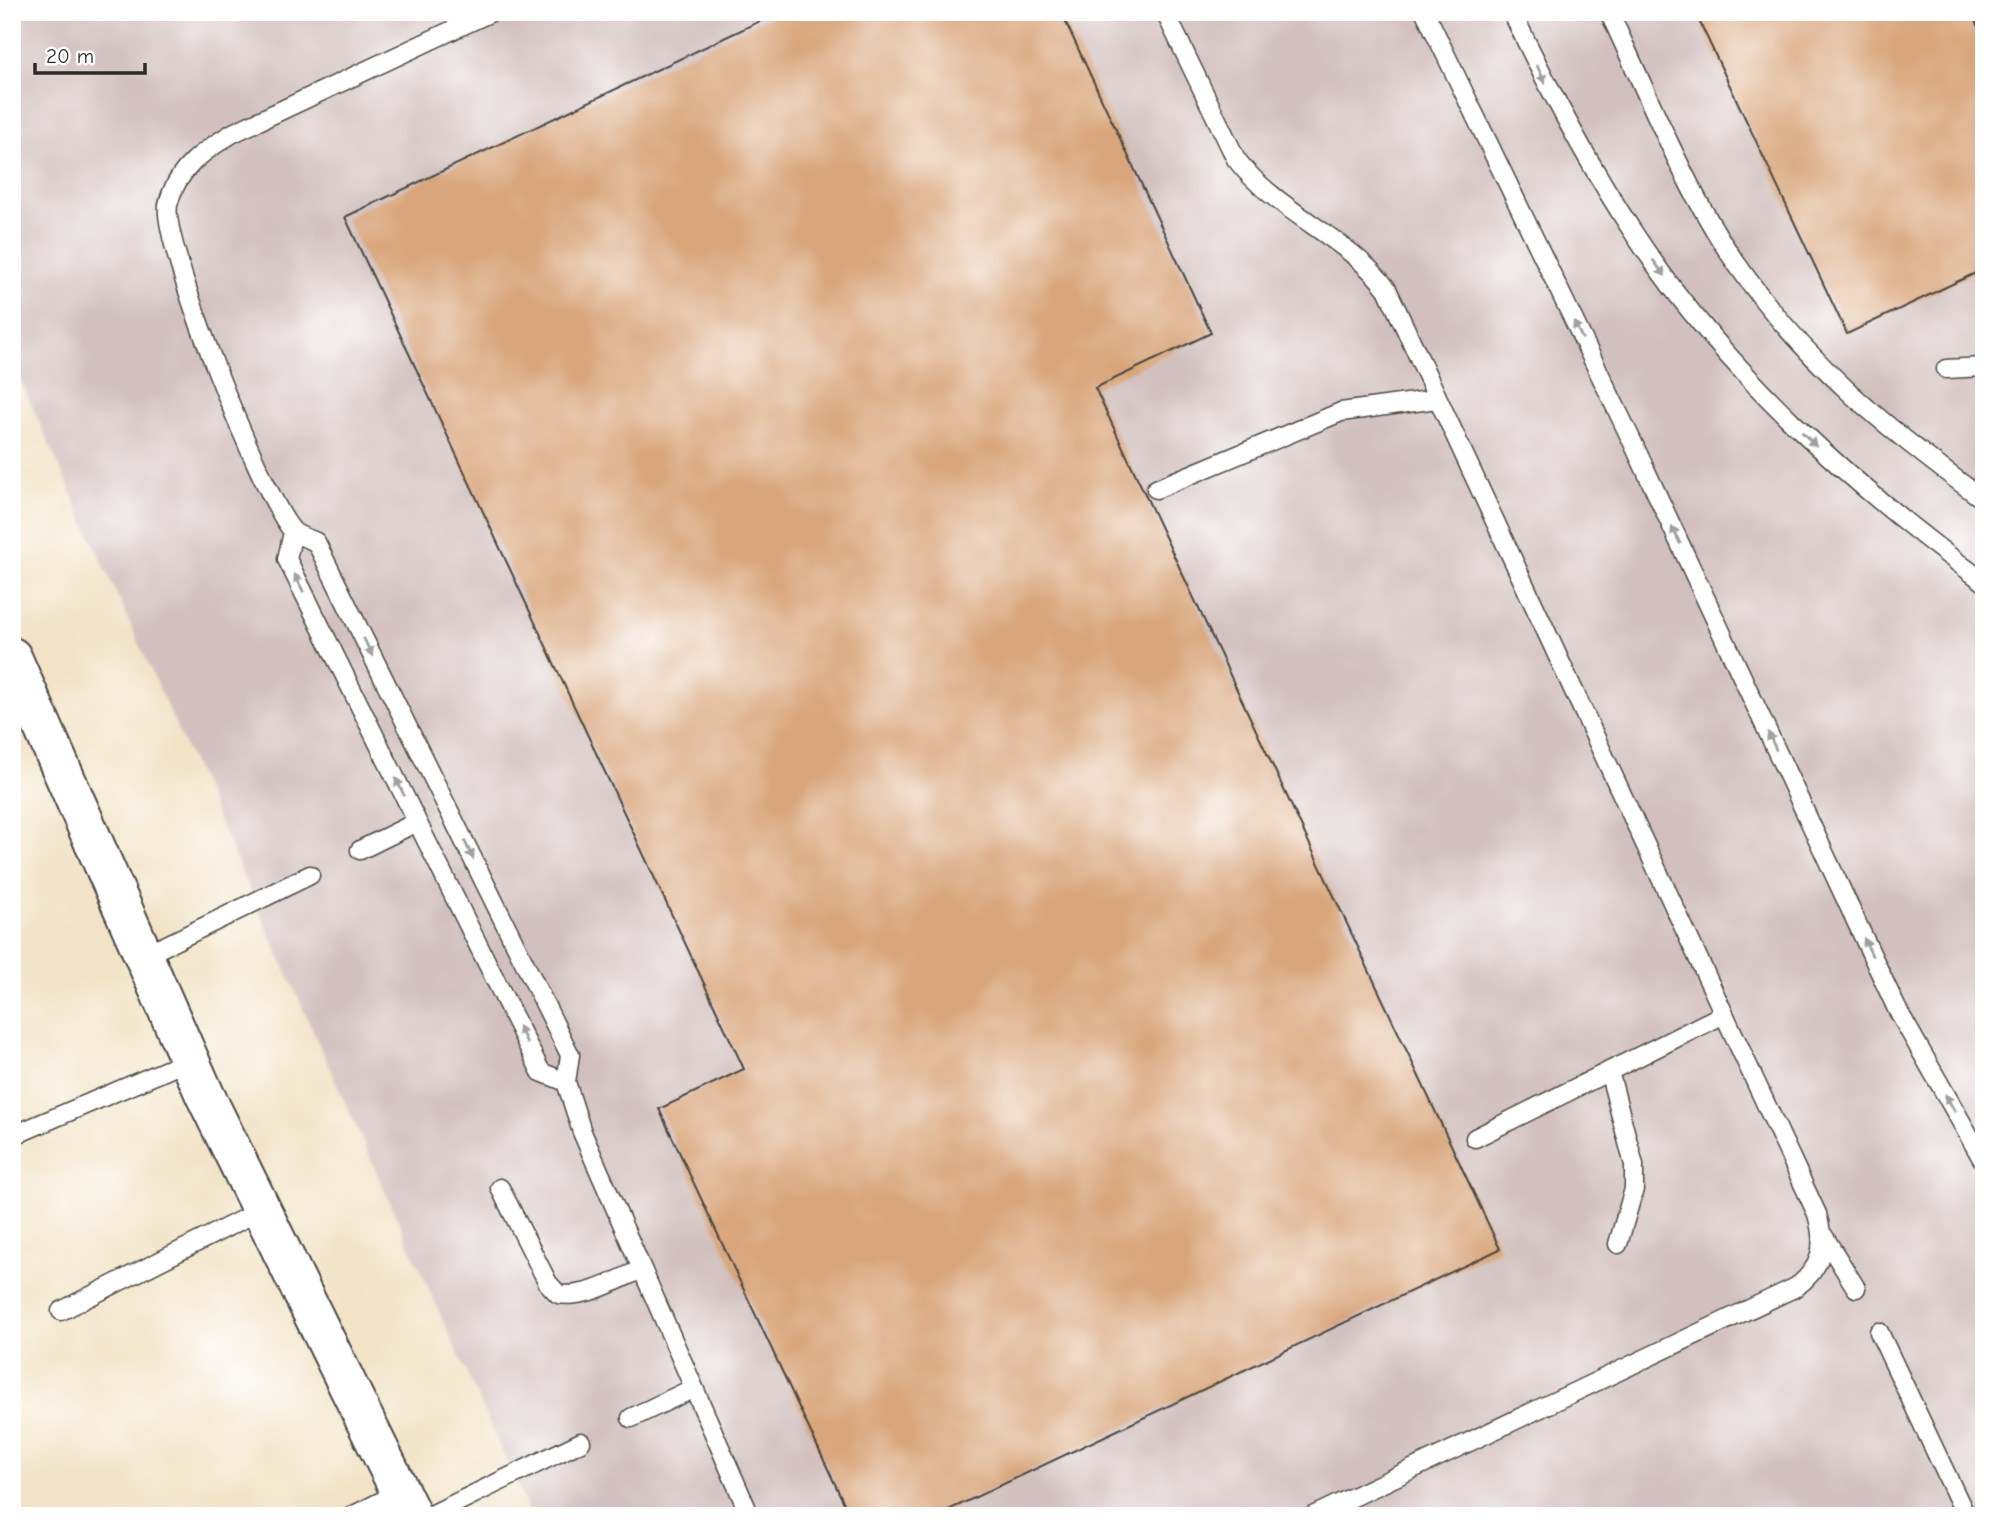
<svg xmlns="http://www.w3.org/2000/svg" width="1996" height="1528" font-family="'Comic Neue',sans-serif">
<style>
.industrial{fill:#d1c0bd}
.building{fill:#d9a67b}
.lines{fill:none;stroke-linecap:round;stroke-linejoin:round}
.service-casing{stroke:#494742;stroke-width:21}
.tertiary-casing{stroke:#494742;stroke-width:42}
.service{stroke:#fff;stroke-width:18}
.tertiary{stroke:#fff;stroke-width:38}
.oneway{fill:#a0a0a0}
</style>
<rect width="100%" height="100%" fill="#fff"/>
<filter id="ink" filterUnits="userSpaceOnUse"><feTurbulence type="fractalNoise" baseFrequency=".0143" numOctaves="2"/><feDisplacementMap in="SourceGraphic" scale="14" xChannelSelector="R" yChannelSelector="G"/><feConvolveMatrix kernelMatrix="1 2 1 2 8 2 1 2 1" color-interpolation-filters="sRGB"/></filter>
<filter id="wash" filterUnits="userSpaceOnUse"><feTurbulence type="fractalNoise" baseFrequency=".00686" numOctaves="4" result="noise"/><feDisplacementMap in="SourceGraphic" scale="28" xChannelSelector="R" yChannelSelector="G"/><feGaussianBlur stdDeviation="1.57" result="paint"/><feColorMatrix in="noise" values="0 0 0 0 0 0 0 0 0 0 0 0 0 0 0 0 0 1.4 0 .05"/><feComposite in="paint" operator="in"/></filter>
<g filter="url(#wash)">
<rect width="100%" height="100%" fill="#f2e3c6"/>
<!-- industrial -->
<path class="industrial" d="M12,12H1984V1516H531L12,361Z"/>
<g id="blocks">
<!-- building -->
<path class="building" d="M779,12H1061L1211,333L1095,388L1500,1249L936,1516H850L659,1109L744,1069L345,217Z
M1695,12H1971L1984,39V269L1847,334Z"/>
</g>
</g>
<g filter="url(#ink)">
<use href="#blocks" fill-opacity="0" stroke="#494742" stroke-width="2"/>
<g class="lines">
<defs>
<path id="service" d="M491,12L233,133C205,150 176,169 168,205C161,243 264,501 293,531C298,536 310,539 316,542L570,1055L566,1082L582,1132L750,1516
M1165,12L1236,159C1277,213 1347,236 1387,289L1817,1214C1826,1246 1823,1267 1796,1287L1313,1516
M1425,12L1632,441L1897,1009L1984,1162
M1512,12C1549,90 1588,164 1635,235C1725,372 1853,486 1984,582
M1609,12C1647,92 1686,192 1736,263C1806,364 1886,428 1984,500
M1946,369L1984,367
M1156,489L1341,412L1437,399
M293,532L287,559L541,1072L566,1082
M360,850L417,822
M144,956L310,875
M1609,1071L1634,1165V1189L1618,1244
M12,1136L190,1060
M1475,1138L1724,1014
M500,1188L548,1283L558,1294C585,1299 617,1280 642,1269
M1823,1235L1856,1288
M61,1311L261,1210
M1879,1332L1966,1516
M631,1418L694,1388
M352,1516L400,1492
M429,1516L581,1442
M1975,1516L1984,1512"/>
<path id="tertiary" d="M12,657L205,1095L412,1516"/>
</defs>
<!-- service casing -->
<use href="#service" class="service-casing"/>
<!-- tertiary casing -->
<use href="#tertiary" class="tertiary-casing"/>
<!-- service -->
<use href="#service" class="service"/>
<!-- tertiary -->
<use href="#tertiary" class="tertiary"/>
</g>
<!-- one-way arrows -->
<defs><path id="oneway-solid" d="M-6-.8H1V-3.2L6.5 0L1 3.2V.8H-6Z" transform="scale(1.75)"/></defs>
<g class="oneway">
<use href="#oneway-solid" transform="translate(1541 74) rotate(65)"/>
<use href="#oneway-solid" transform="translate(1659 268) rotate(53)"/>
<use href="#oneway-solid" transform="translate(1578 330) rotate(-116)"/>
<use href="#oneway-solid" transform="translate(1809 439) rotate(44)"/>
<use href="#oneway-solid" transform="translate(1676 535) rotate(-115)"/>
<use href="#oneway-solid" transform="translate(299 583) rotate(-116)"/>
<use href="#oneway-solid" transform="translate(368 647) rotate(64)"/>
<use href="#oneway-solid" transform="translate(1772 741) rotate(-115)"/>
<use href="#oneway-solid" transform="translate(400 787) rotate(-116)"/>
<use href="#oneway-solid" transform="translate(469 850) rotate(64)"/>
<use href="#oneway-solid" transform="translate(1868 947) rotate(-115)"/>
<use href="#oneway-solid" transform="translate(523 1035) rotate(-116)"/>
<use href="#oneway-solid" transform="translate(1950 1103) rotate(-119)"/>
</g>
</g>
<!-- margin -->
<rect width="1996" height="1528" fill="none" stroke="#fff" stroke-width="42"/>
<!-- scale -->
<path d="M35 63v10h110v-10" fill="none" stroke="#2b2b2b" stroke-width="3.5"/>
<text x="46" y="63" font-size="21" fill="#2b2b2b" stroke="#ffffff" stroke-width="5" paint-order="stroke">20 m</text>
</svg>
